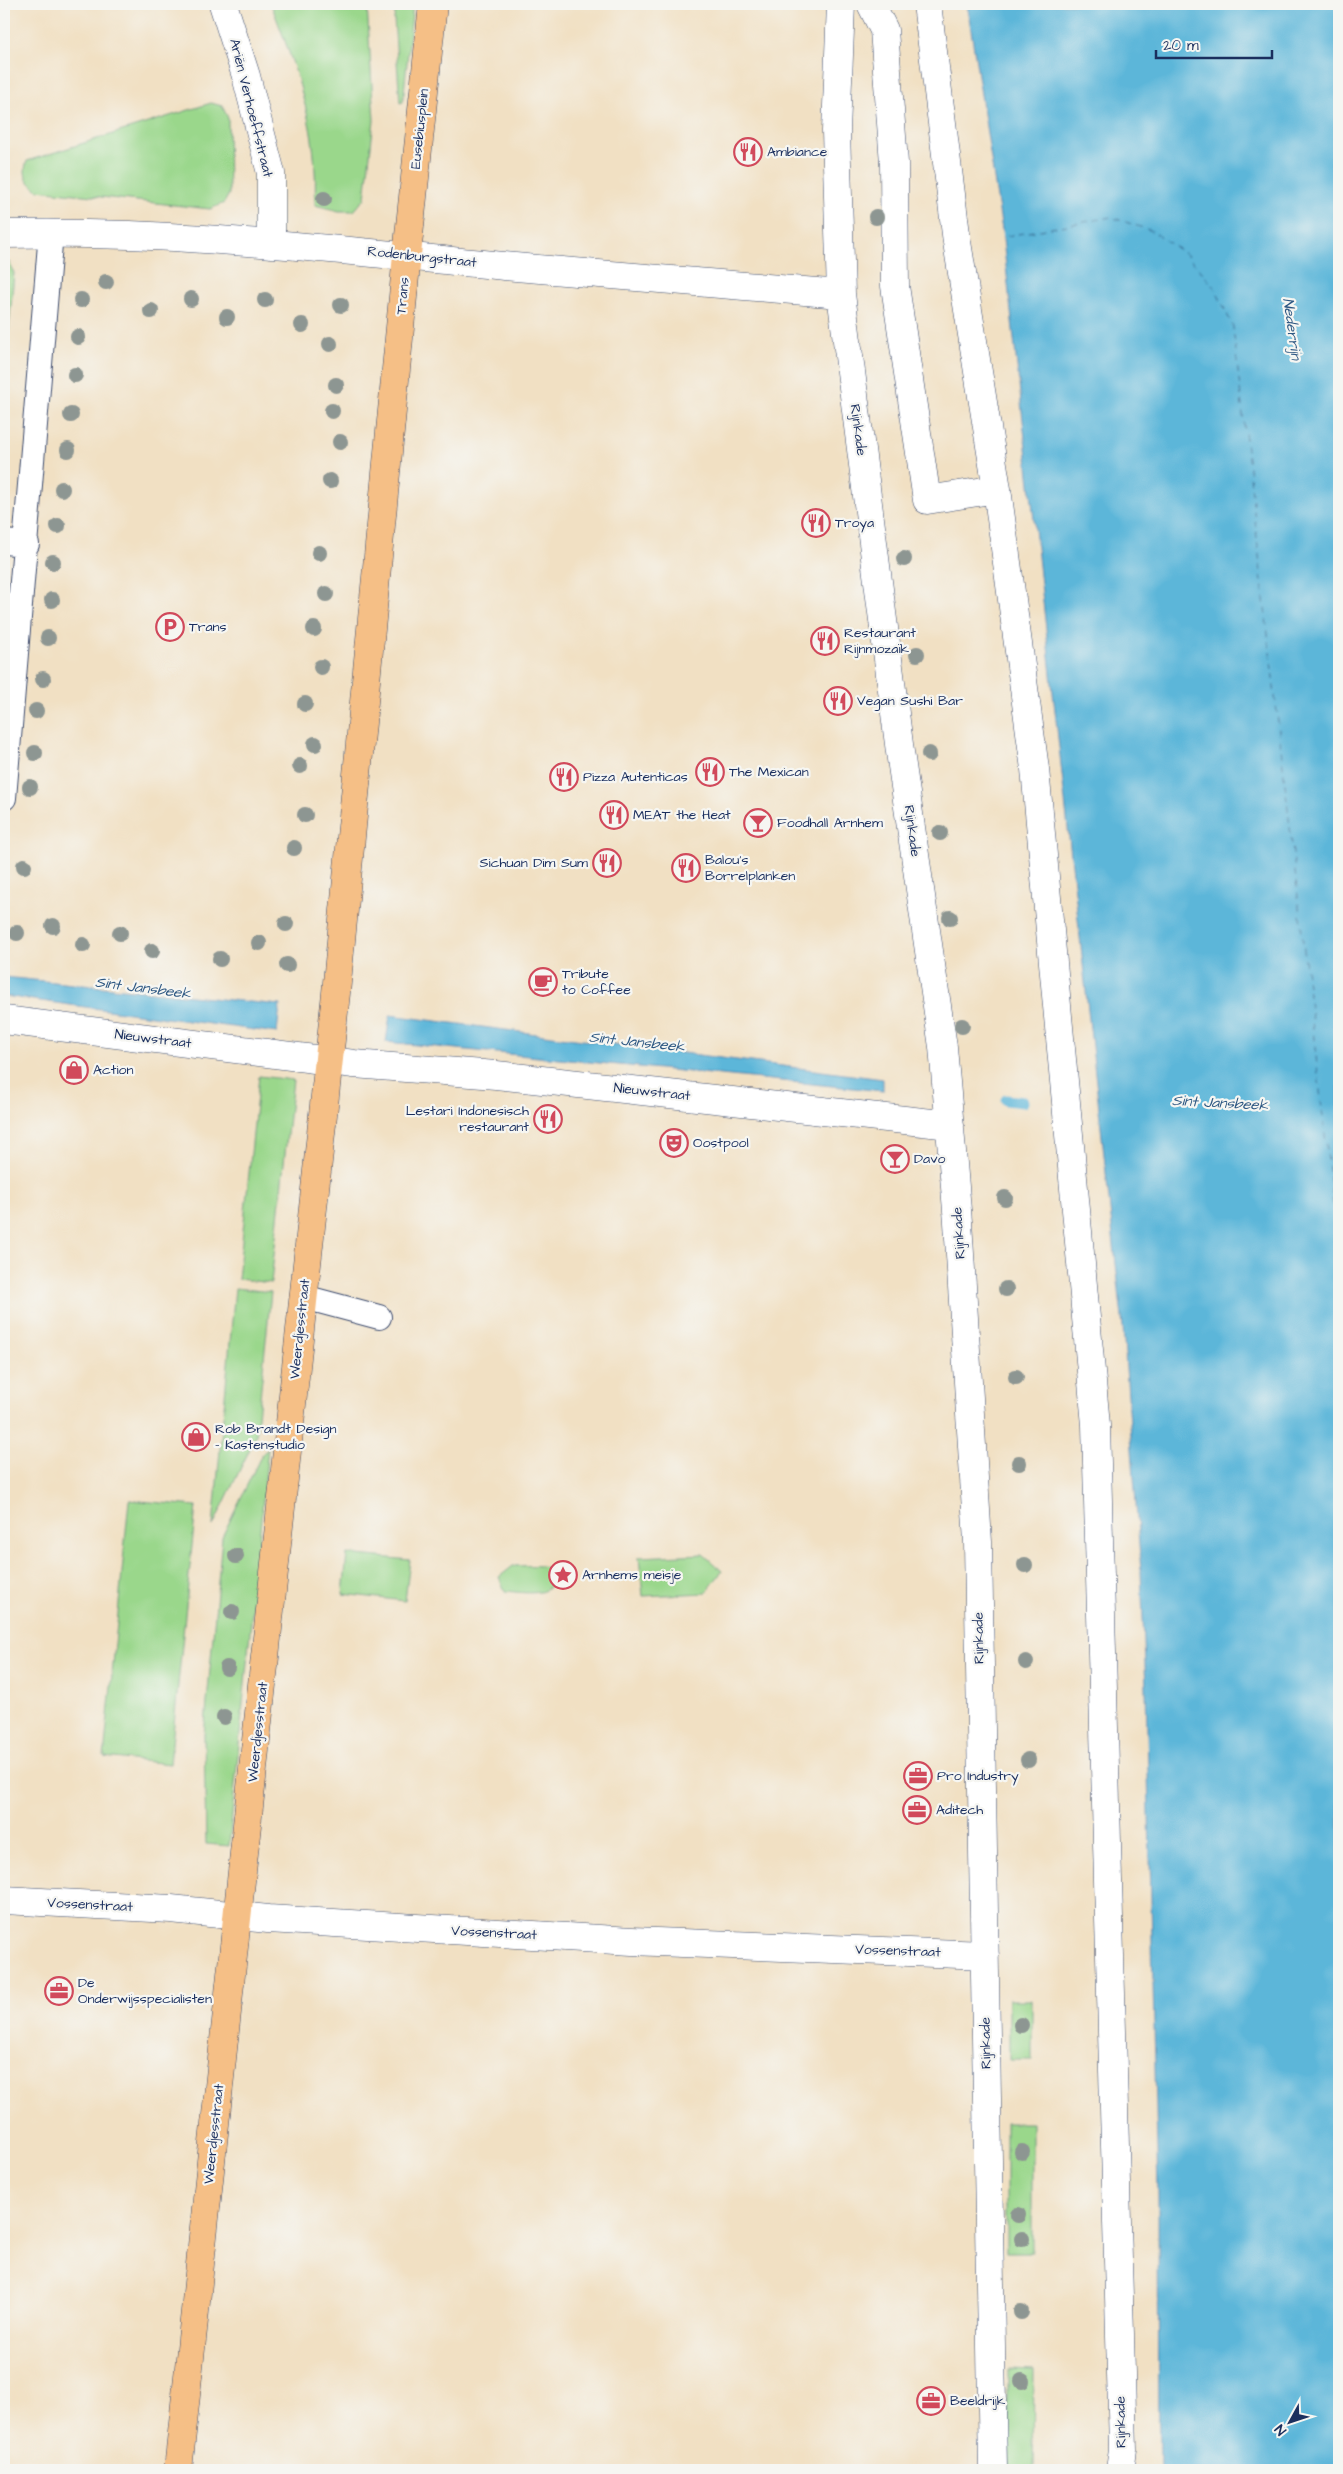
<svg xmlns="http://www.w3.org/2000/svg" width="1343" height="2474" font-family="'Architects Daughter',sans-serif">
<style>
.green{fill:#9ad78b;stroke:#5a8374}
.water{fill:#5bb6d9;stroke:#3b729c}
.lines{fill:none;stroke-linecap:round;stroke-linejoin:round}
.stream{stroke:#5bb6d9;stroke-width:11}
.ferry{stroke:#2e5883;stroke-width:1;stroke-dasharray:6 5;stroke-linecap:butt}
.lane-casing{stroke:#3b4a6d;stroke-width:26}
.street-casing{stroke:#3b4a6d;stroke-width:29}
.primary-casing{stroke:#3b4a6d;stroke-width:29}
.lane{stroke:#fff;stroke-width:24}
.street{stroke:#fff;stroke-width:28}
.primary{stroke:#f5bf86;stroke-width:28}
.tree{fill:#8d9692}
.labels{text-anchor:middle;dominant-baseline:central;stroke-width:4.5;stroke-linejoin:round;paint-order:stroke}
.street-label{font-size:14px;fill:#1b2f5e;stroke:#f6f6f2}
.poi-label{font-size:14px;fill:#1b2f5e;stroke:#f6f6f2;text-anchor:start}
.water-label{font-size:15px;font-style:italic;fill:#2e5883;stroke:#f6f6f2}
</style>
<rect width="100%" height="100%" fill="#f6f6f2"/>
<filter id="ink" filterUnits="userSpaceOnUse"><feTurbulence type="fractalNoise" baseFrequency=".02" numOctaves="2"/><feDisplacementMap in="SourceGraphic" scale="10" xChannelSelector="R" yChannelSelector="G"/><feConvolveMatrix kernelMatrix="1 2 1 2 8 2 1 2 1" color-interpolation-filters="sRGB"/></filter>
<filter id="wash" filterUnits="userSpaceOnUse"><feTurbulence type="fractalNoise" baseFrequency=".0096" numOctaves="4" result="noise"/><feDisplacementMap in="SourceGraphic" scale="20" xChannelSelector="R" yChannelSelector="G"/><feGaussianBlur stdDeviation="1.12" result="paint"/><feColorMatrix in="noise" values="0 0 0 0 0 0 0 0 0 0 0 0 0 0 0 0 0 1.4 0 .05"/><feComposite in="paint" operator="in"/></filter>
<g filter="url(#wash)">
<rect width="100%" height="100%" fill="#f1e0c3"/>
<!-- green -->
<path class="green" d="M271,4H367L374,120L365,198L354,211H339L315,205C315,194 316,182 315,171C313,114 291,56 271,4Z
M396,4H413L403,102L400,103L394,19Z
M211,103L222,106L228,118L229,194L224,203L210,209L38,190C27,182 22,175 27,161Z
M4,262H9L14,273L7,350L4,351Z
M259,1076L293,1080L271,1283L238,1279Z
M235,1288L271,1292L256,1436L213,1526Z
M268,1449L229,1846L206,1844L204,1735L222,1537L262,1454Z
M129,1500L196,1506L170,1764L104,1757Z
M347,1554L410,1560L405,1601L343,1594Z
M703,1554L722,1571L706,1593L643,1596L639,1557Z
M513,1566C522,1566 532,1565 541,1566C557,1569 556,1589 540,1592C530,1594 516,1592 505,1591L499,1577Z
M1009,2000H1032V2060H1009Z
M1006,2123H1032V2252H1006Z
M1008,2369L1034,2370L1033,2470H1008Z"/>
<!-- water -->
<path class="water" d="M967,4H1339V2470H1159L1158,2193L1146,1688L1141,1572L1123,1327L1002,230Z
M4,977L280,1005L277,1033L4,996Z
M390,1015L883,1079V1091L386,1042Z"/>
<g class="lines">
<!-- stream -->
<path class="stream" d="M1006,1100L1023,1102"/>
<!-- ferry -->
<path class="ferry" d="M1007,236L1111,217L1152,231L1187,255L1215,288L1233,327L1339,1258"/>
</g>
</g>
<g filter="url(#ink)">
<g class="lines">
<defs>
<path id="lane" d="M4,542L27,544
M4,798L51,232
M304,1297L379,1317"/>
<path id="street" d="M223,4L246,76L271,173V244
M841,4L836,131L841,294L900,752L943,1047L958,1222L978,1542L993,2470
M871,4L884,30L894,163L895,286L927,500L997,489
M927,4L957,242L997,489L1035,769L1096,1425L1123,2449L1120,2470
M4,234C171,230 338,250 504,266C616,276 728,285 841,294
M4,1020L354,1064L496,1075L950,1125
M4,1900L171,1909L268,1919L632,1941L985,1955"/>
<path id="primary" d="M178,2470L336,993L407,255L433,4"/>
</defs>
<!-- lane casing -->
<use href="#lane" class="lane-casing"/>
<!-- street casing -->
<use href="#street" class="street-casing"/>
<!-- primary casing -->
<use href="#primary" class="primary-casing"/>
<!-- lane -->
<use href="#lane" class="lane"/>
<!-- street -->
<use href="#street" class="street"/>
<!-- primary -->
<use href="#primary" class="primary"/>
</g>
<!-- trees -->
<g class="tree">
<circle cx="324" cy="199" r="8"/>
<circle cx="876" cy="217" r="8"/>
<circle cx="106" cy="282" r="8"/>
<circle cx="191" cy="299" r="8"/>
<circle cx="81" cy="300" r="8"/>
<circle cx="265" cy="300" r="8"/>
<circle cx="341" cy="305" r="8"/>
<circle cx="151" cy="311" r="8"/>
<circle cx="227" cy="317" r="8"/>
<circle cx="302" cy="325" r="8"/>
<circle cx="78" cy="337" r="8"/>
<circle cx="330" cy="344" r="8"/>
<circle cx="75" cy="375" r="8"/>
<circle cx="336" cy="385" r="8"/>
<circle cx="332" cy="411" r="8"/>
<circle cx="71" cy="415" r="8"/>
<circle cx="340" cy="442" r="8"/>
<circle cx="68" cy="450" r="8"/>
<circle cx="330" cy="481" r="8"/>
<circle cx="62" cy="489" r="8"/>
<circle cx="58" cy="526" r="8"/>
<circle cx="319" cy="553" r="8"/>
<circle cx="904" cy="559" r="8"/>
<circle cx="53" cy="562" r="8"/>
<circle cx="326" cy="594" r="8"/>
<circle cx="52" cy="600" r="8"/>
<circle cx="314" cy="629" r="8"/>
<circle cx="48" cy="638" r="8"/>
<circle cx="917" cy="654" r="8"/>
<circle cx="321" cy="667" r="8"/>
<circle cx="43" cy="679" r="8"/>
<circle cx="305" cy="704" r="8"/>
<circle cx="36" cy="711" r="8"/>
<circle cx="315" cy="744" r="8"/>
<circle cx="35" cy="753" r="8"/>
<circle cx="929" cy="754" r="8"/>
<circle cx="300" cy="766" r="8"/>
<circle cx="30" cy="787" r="8"/>
<circle cx="305" cy="815" r="8"/>
<circle cx="940" cy="833" r="8"/>
<circle cx="294" cy="848" r="8"/>
<circle cx="24" cy="866" r="8"/>
<circle cx="950" cy="918" r="8"/>
<circle cx="286" cy="924" r="8"/>
<circle cx="53" cy="926" r="8"/>
<circle cx="17" cy="933" r="8"/>
<circle cx="120" cy="933" r="8"/>
<circle cx="259" cy="943" r="8"/>
<circle cx="83" cy="945" r="8"/>
<circle cx="152" cy="951" r="8"/>
<circle cx="220" cy="959" r="8"/>
<circle cx="287" cy="965" r="8"/>
<circle cx="962" cy="1026" r="8"/>
<circle cx="1005" cy="1198" r="8"/>
<circle cx="1006" cy="1289" r="8"/>
<circle cx="1016" cy="1377" r="8"/>
<circle cx="1019" cy="1463" r="8"/>
<circle cx="236" cy="1556" r="8"/>
<circle cx="1025" cy="1565" r="8"/>
<circle cx="232" cy="1612" r="8"/>
<circle cx="1026" cy="1662" r="8"/>
<circle cx="227" cy="1668" r="8"/>
<circle cx="224" cy="1717" r="8"/>
<circle cx="1028" cy="1760" r="8"/>
<circle cx="1021" cy="2025" r="8"/>
<circle cx="1022" cy="2152" r="8"/>
<circle cx="1018" cy="2215" r="8"/>
<circle cx="1022" cy="2239" r="8"/>
<circle cx="1021" cy="2312" r="8"/>
<circle cx="1022" cy="2381" r="8"/>
</g>
</g>
<!-- icons -->
<defs>
<symbol id="restaurant-ring" viewBox="-11 -11 22 22"><circle r="9.5" fill="#f6f6f2" stroke="#d1495b" stroke-width="1.5"/><path d="M-5-6h1v4h1v-4h1v4h1v-4h1v5L-1.5 .5V6h-2V.5L-5-1ZM5-6V6H3V1.5H1.5Q1.5-4 5-6Z" fill="#d1495b"/></symbol>
<symbol id="parking-ring" viewBox="-11 -11 22 22"><circle r="9.5" fill="#f6f6f2" stroke="#d1495b" stroke-width="1.5"/><path d="M-3.5-5.5H1a3.5 3.5 0 0 1 0 7H-1V5.5H-3.5ZM-1-3.4V-.6H.8a1.4 1.4 0 0 0 0-2.8Z" fill="#d1495b"/></symbol>
<symbol id="bar-ring" viewBox="-11 -11 22 22"><circle r="9.5" fill="#f6f6f2" stroke="#d1495b" stroke-width="1.5"/><path d="M-6-5H6L.8 .8V4.5H3.5V6h-7V4.5H-.8V.8Z" fill="#d1495b"/></symbol>
<symbol id="cafe-ring" viewBox="-11 -11 22 22"><circle r="9.5" fill="#f6f6f2" stroke="#d1495b" stroke-width="1.5"/><path d="M-5.5-4.5H6V0H3Q3 3.5 0 3.5H-2.5Q-5.5 3.5-5.5 0ZM3-3.2v2h1.7v-2ZM-6 4.5H4V6H-6Z" fill="#d1495b"/></symbol>
<symbol id="shop-ring" viewBox="-11 -11 22 22"><circle r="9.5" fill="#f6f6f2" stroke="#d1495b" stroke-width="1.5"/><path d="M-5-2.5h2.3a2.7 3.5 0 0 1 5.4 0H5L5.5 6h-11ZM-1.5-2.5h3a1.5 2.3 0 0 0-3 0Z" fill="#d1495b"/></symbol>
<symbol id="theatre-ring" viewBox="-11 -11 22 22"><circle r="9.5" fill="#f6f6f2" stroke="#d1495b" stroke-width="1.5"/><path d="M-5-5.5Q0-4 5-5.5V0Q5 5 0 6Q-5 5-5 0ZM-3.3-2.5H-1v1.5H-3.3ZM1-2.5H3.3v1.5H1ZM-2.8 1Q0 5.5 2.8 1Z" fill="#d1495b"/></symbol>
<symbol id="sight-ring" viewBox="-11 -11 22 22"><circle r="9.5" fill="#f6f6f2" stroke="#d1495b" stroke-width="1.5"/><path d="M0-6L1.8-2.2L6-1.7L2.9 1.2L3.7 5.4L0 3.3L-3.7 5.4L-2.9 1.2L-6-1.7L-1.8-2.2Z" fill="#d1495b"/></symbol>
<symbol id="office-ring" viewBox="-11 -11 22 22"><circle r="9.5" fill="#f6f6f2" stroke="#d1495b" stroke-width="1.5"/><path d="M-6-3h4V-5.5h4V-3h4V5H-6ZM-1-4.5V-3h2v-1.5ZM-6 0V1H6V0Z" fill="#d1495b"/></symbol>
</defs>
<g fill-rule="evenodd">
<use href="#restaurant-ring" x="732" y="136" width="32" height="32"/>
<use href="#restaurant-ring" x="800" y="507" width="32" height="32"/>
<use href="#parking-ring" x="154" y="611" width="32" height="32"/>
<use href="#restaurant-ring" x="809" y="625" width="32" height="32"/>
<use href="#restaurant-ring" x="822" y="685" width="32" height="32"/>
<use href="#restaurant-ring" x="694" y="756" width="32" height="32"/>
<use href="#restaurant-ring" x="548" y="761" width="32" height="32"/>
<use href="#restaurant-ring" x="598" y="799" width="32" height="32"/>
<use href="#bar-ring" x="742" y="807" width="32" height="32"/>
<use href="#restaurant-ring" x="591" y="847" width="32" height="32"/>
<use href="#restaurant-ring" x="670" y="852" width="32" height="32"/>
<use href="#cafe-ring" x="527" y="966" width="32" height="32"/>
<use href="#shop-ring" x="58" y="1054" width="32" height="32"/>
<use href="#restaurant-ring" x="532" y="1103" width="32" height="32"/>
<use href="#theatre-ring" x="658" y="1127" width="32" height="32"/>
<use href="#bar-ring" x="879" y="1143" width="32" height="32"/>
<use href="#shop-ring" x="180" y="1421" width="32" height="32"/>
<use href="#sight-ring" x="547" y="1559" width="32" height="32"/>
<use href="#office-ring" x="902" y="1760" width="32" height="32"/>
<use href="#office-ring" x="901" y="1794" width="32" height="32"/>
<use href="#office-ring" x="43" y="1975" width="32" height="32"/>
<use href="#office-ring" x="915" y="2385" width="32" height="32"/>
</g>
<g class="labels">
<!-- street labels -->
<g class="street-label">
<text transform="translate(251 108) rotate(76)">Ariën Verhoeffstraat</text>
<text transform="translate(420 129) rotate(-84)">Eusebiusplein</text>
<text transform="translate(422 257) rotate(6)">Rodenburgstraat</text>
<text transform="translate(403 296) rotate(-85)">Trans</text>
<text transform="translate(858 430) rotate(82)">Rijnkade</text>
<text transform="translate(912 831) rotate(82)">Rijnkade</text>
<text transform="translate(153 1039) rotate(7)">Nieuwstraat</text>
<text transform="translate(652 1092) rotate(6)">Nieuwstraat</text>
<text transform="translate(959 1233) rotate(-94)">Rijnkade</text>
<text transform="translate(300 1329) rotate(-84)">Weerdjesstraat</text>
<text transform="translate(979 1638) rotate(-91)">Rijnkade</text>
<text transform="translate(258 1732) rotate(-84)">Weerdjesstraat</text>
<text transform="translate(90 1905) rotate(3)">Vossenstraat</text>
<text transform="translate(494 1933) rotate(3)">Vossenstraat</text>
<text transform="translate(898 1951) rotate(2)">Vossenstraat</text>
<text transform="translate(986 2043) rotate(-91)">Rijnkade</text>
<text transform="translate(214 2134) rotate(-84)">Weerdjesstraat</text>
<text transform="translate(1121 2422) rotate(-91)">Rijnkade</text>
</g>
<!-- poi labels -->
<g class="poi-label">
<text x="767" y="152">Ambiance</text>
<text x="835" y="523">Troya</text>
<text x="189" y="627">Trans</text>
<text x="844" y="633">Restaurant<tspan x="844" dy="16">Rijnmozaïk</tspan></text>
<text x="857" y="701">Vegan Sushi Bar</text>
<text x="729" y="772">The Mexican</text>
<text x="583" y="777">Pizza Autenticas</text>
<text x="633" y="815">MEAT the Heat</text>
<text x="777" y="823">Foodhall Arnhem</text>
<text x="705" y="860">Balou's<tspan x="705" dy="16">Borrelplanken</tspan></text>
<text x="588" y="863" text-anchor="end">Sichuan Dim Sum</text>
<text x="562" y="974">Tribute<tspan x="562" dy="16">to Coffee</tspan></text>
<text x="93" y="1070">Action</text>
<text x="529" y="1111" text-anchor="end">Lestari Indonesisch<tspan x="529" dy="16">restaurant</tspan></text>
<text x="693" y="1143">Oostpool</text>
<text x="914" y="1159">Davo</text>
<text x="215" y="1429">Rob Brandt Design<tspan x="215" dy="16">- Kastenstudio</tspan></text>
<text x="582" y="1575">Arnhems meisje</text>
<text x="937" y="1776">Pro Industry</text>
<text x="936" y="1810">Aditech</text>
<text x="78" y="1983">De<tspan x="78" dy="16">Onderwijsspecialisten</tspan></text>
<text x="950" y="2401">Beeldrijk</text>
</g>
<!-- water labels -->
<g class="water-label">
<text transform="translate(1292 329) rotate(82)">Nederrijn</text>
<text transform="translate(143 988) rotate(7)">Sint Jansbeek</text>
<text transform="translate(637 1042) rotate(6)">Sint Jansbeek</text>
<text transform="translate(1220 1103) rotate(3)">Sint Jansbeek</text>
</g>
</g>
<!-- margin -->
<rect width="1343" height="2474" fill="none" stroke="#f6f6f2" stroke-width="20"/>
<!-- north arrow -->
<g transform="translate(1290 2422) rotate(230)" stroke="#f6f6f2" stroke-width="4" paint-order="stroke">
<path d="M0-4L9 19L0 12L-9 19Z" fill="#1b2f5e"/>
<text y="-8" font-size="14" font-weight="bold" text-anchor="middle" fill="#1b2f5e">N</text>
</g>
<!-- scale -->
<path d="M1156 50v8h116v-8" fill="none" stroke="#1b2f5e" stroke-width="2.5"/>
<text x="1163" y="50" font-size="15" fill="#1b2f5e" stroke="#f6f6f2" stroke-width="4" paint-order="stroke">20 m</text>
</svg>
